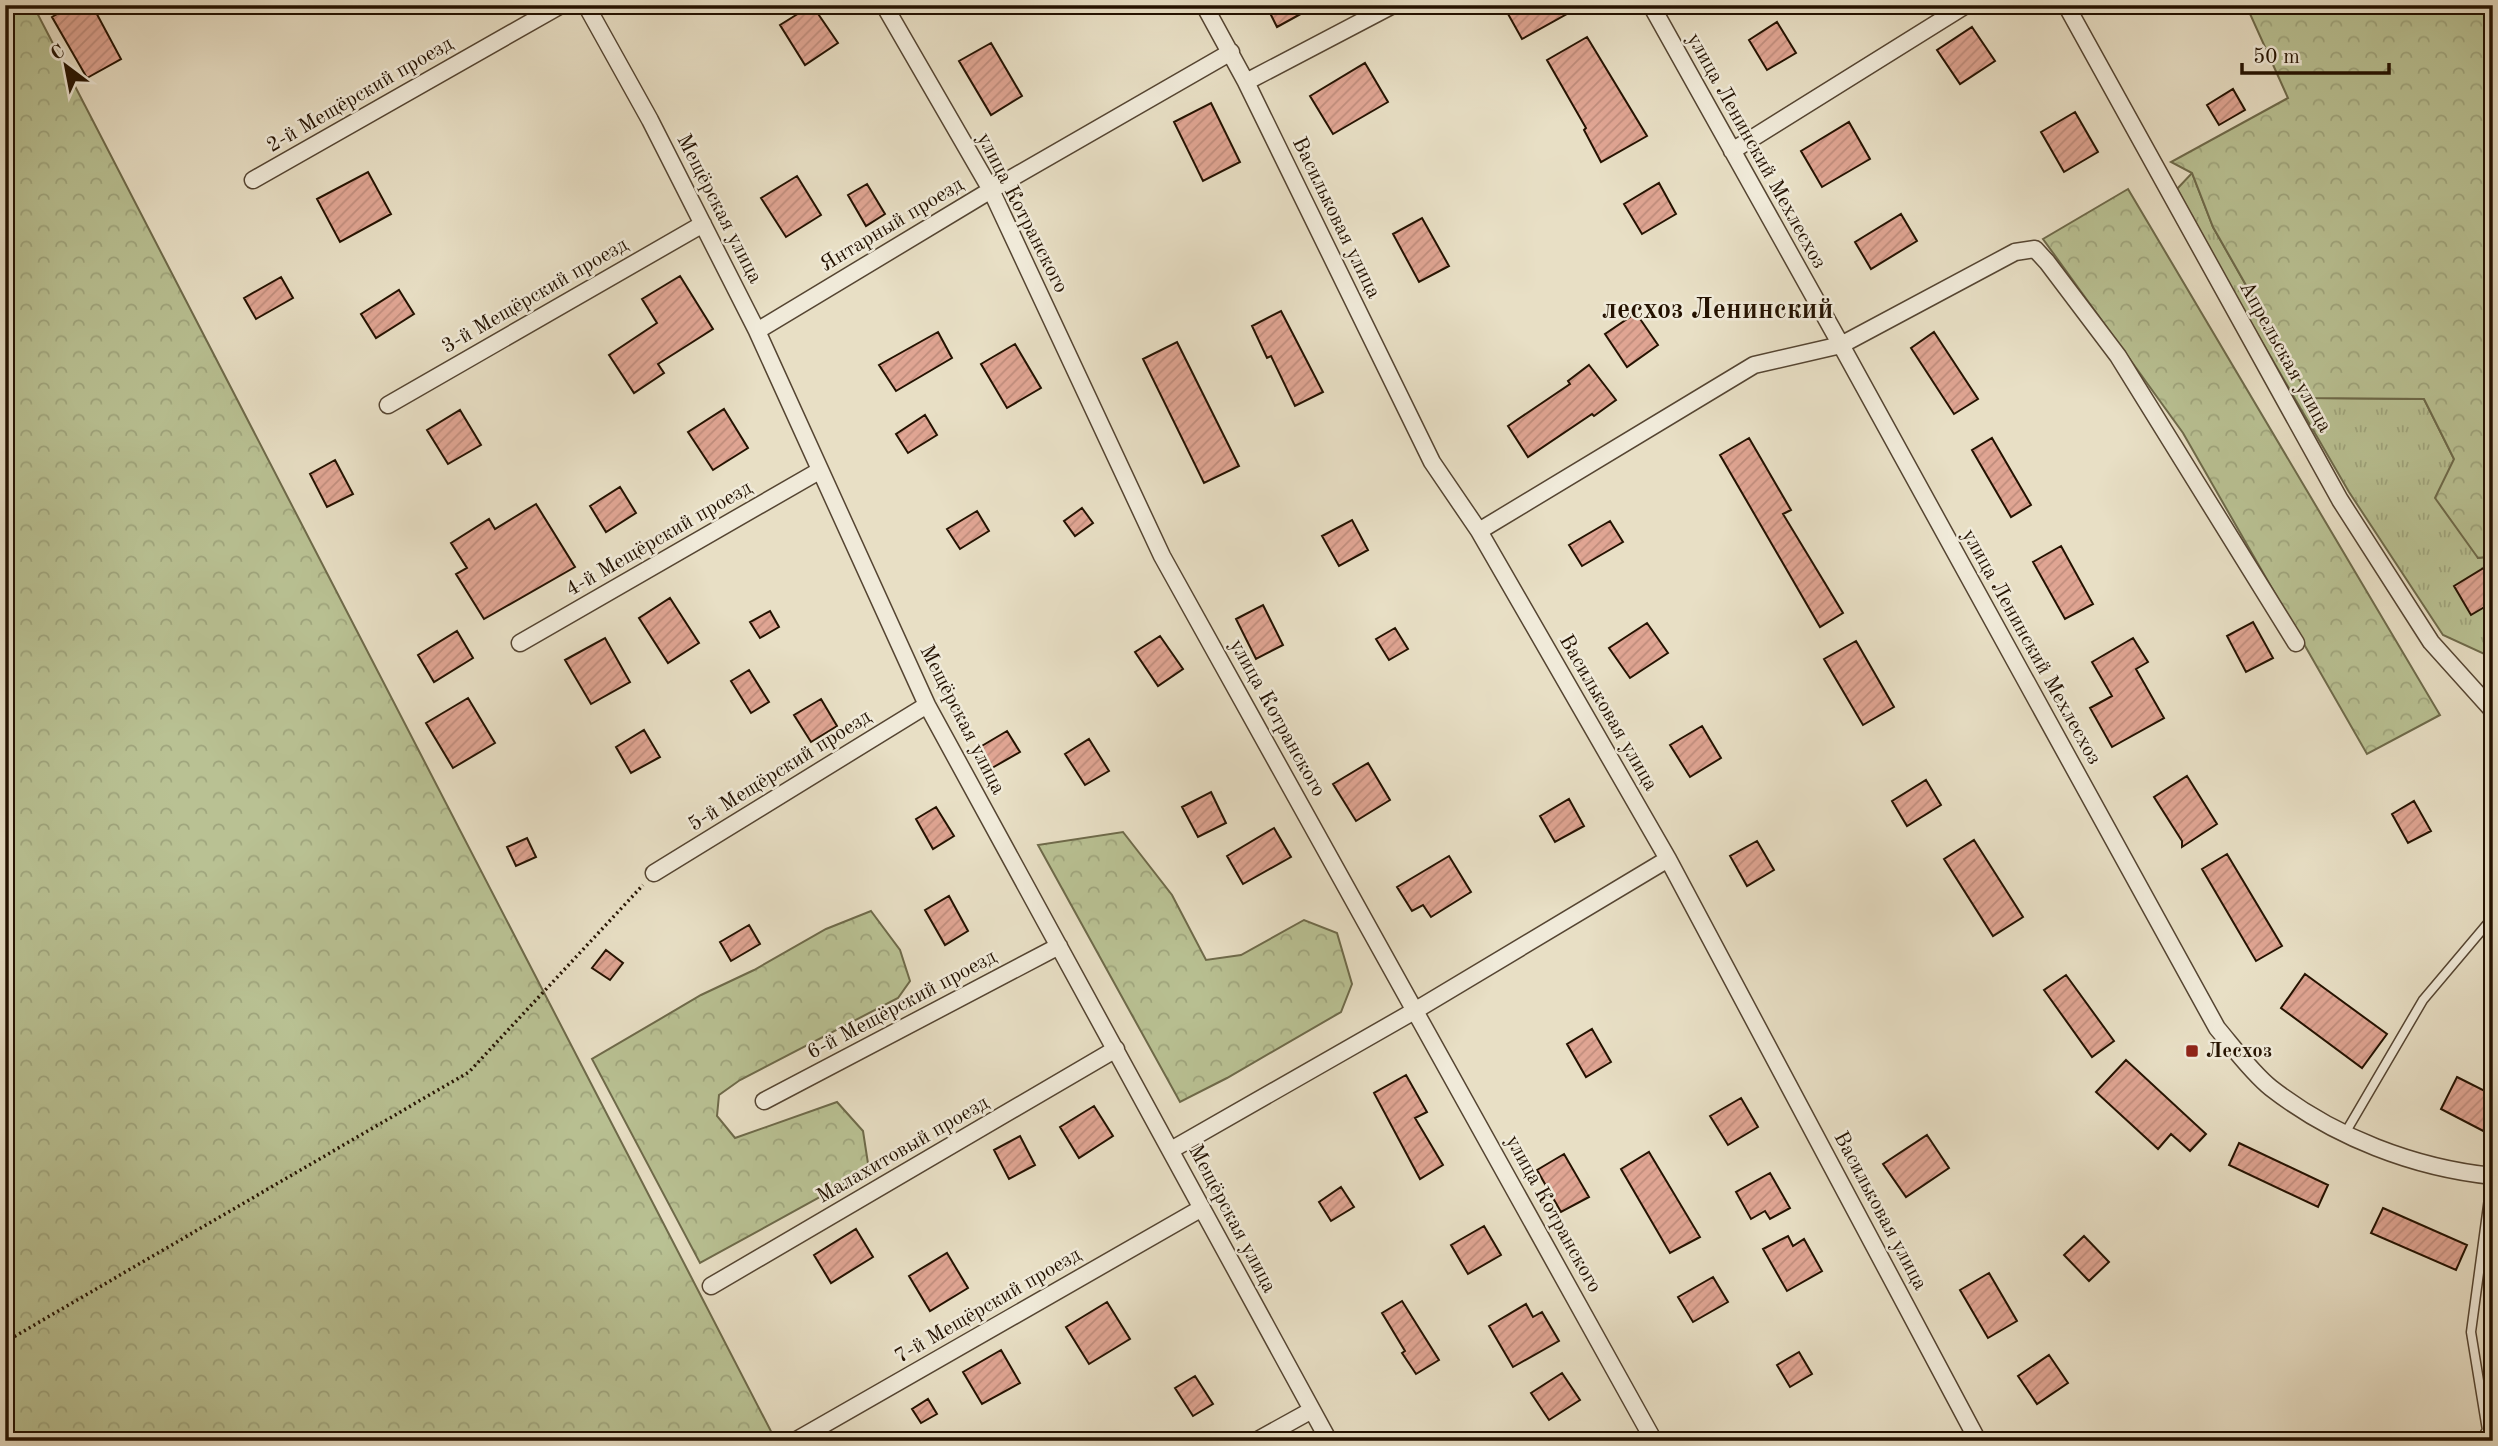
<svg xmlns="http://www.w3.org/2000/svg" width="2498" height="1446" font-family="'Old Standard TT',serif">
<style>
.grass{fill:url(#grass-tufts);stroke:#6e6a4a;stroke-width:2}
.forest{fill:url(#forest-crowns);stroke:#6e6a4a;stroke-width:2}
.building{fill:url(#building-hatch);stroke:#241201;stroke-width:2}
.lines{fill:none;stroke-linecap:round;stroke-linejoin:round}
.lane-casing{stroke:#554532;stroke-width:11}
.street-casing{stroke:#554532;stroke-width:19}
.path{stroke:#241201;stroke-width:3.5;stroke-dasharray:2 3.5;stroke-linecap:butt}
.lane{stroke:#f0ead9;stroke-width:8}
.street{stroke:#f0ead9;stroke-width:16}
.poi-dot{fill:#8f2418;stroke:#f0ead9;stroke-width:2.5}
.labels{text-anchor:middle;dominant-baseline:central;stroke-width:5;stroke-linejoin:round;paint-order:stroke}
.street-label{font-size:21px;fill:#241201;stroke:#f0ead9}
.poi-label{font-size:21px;font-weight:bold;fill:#241201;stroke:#f0ead9;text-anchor:start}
.district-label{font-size:28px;font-weight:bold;fill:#241201;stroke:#f0ead9}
</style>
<defs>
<pattern id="grass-tufts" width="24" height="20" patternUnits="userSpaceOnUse" patternTransform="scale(1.75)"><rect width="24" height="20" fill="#b9c193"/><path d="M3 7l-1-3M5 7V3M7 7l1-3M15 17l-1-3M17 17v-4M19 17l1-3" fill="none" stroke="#9fa57d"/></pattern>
<pattern id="forest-crowns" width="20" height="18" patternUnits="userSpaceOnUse" patternTransform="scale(1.75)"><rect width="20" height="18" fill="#b9c193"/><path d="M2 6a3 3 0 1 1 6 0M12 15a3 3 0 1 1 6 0" fill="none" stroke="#9fa57d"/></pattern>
<pattern id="building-hatch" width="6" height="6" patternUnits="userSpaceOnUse" patternTransform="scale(1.75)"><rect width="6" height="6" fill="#e0a593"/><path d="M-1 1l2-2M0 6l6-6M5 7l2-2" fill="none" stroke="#c08d7d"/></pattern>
</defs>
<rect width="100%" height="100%" fill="#e8dfc5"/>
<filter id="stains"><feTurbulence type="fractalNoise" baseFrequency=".00286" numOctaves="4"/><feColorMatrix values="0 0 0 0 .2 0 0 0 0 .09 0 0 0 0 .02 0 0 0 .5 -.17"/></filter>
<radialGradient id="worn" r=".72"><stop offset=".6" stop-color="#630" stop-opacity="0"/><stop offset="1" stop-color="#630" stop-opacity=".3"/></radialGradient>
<!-- grass -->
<path class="grass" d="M2192,173L2213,227L2310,398L2424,399L2454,459L2478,558L2493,556V658L2443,635L2349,492L2247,316L2177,189Z"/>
<!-- forest -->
<path class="forest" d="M5,5H33L776,1441H5Z
M2246,5H2493V16L2491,18L2493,22V556L2478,558L2435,498L2454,459L2424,399L2310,398L2213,227L2192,173L2171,162L2288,98Z
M2128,189L2440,715L2367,754L2183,433L2043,239Z
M1123,832L1172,895L1206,960L1241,955L1304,920L1337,933L1352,984L1341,1012L1227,1078L1180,1102L1038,845Z
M871,911L900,950L910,981L898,998L740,1080L719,1095L717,1116L735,1138L837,1102L863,1131L869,1170L700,1263L592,1059L701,995L754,970L826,929Z"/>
<!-- building -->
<path class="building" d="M73,5H92L121,59L87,78L52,17Z
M812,5L838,43L805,65L780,25Z
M1266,5H1317L1277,27Z
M1503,5H1583L1522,39Z
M1777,22L1796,53L1767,70L1749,40Z
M1972,27L1995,61L1960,84L1937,50Z
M1587,37L1647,136L1601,162L1584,130L1586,128L1547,60Z
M991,43L1022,96L991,115L959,61Z
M1365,63L1388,102L1333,134L1310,96Z
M2233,89L2245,110L2219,125L2207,105Z
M1211,103L1240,162L1203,181L1174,122Z
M2075,112L2098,152L2064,172L2041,132Z
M1849,122L1870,159L1822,187L1801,151Z
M368,172L391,214L340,242L317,199Z
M797,176L821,215L786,237L761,198Z
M1659,183L1676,214L1642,234L1624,204Z
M867,184L885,214L866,226L848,195Z
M1901,214L1917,241L1871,269L1855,242Z
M1422,218L1449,266L1419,282L1393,234Z
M680,276L713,329L658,364L664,373L634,393L609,355L657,323L642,299Z
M281,277L293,298L256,319L244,298Z
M399,290L414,314L376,338L361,314Z
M1281,311L1323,392L1295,406L1271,356L1267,358L1252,326Z
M1636,313L1658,345L1627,367L1605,334Z
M938,332L952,358L896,391L879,365Z
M1934,332L1978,399L1954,414L1911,348Z
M1177,342L1239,466L1204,483L1143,359Z
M1015,344L1041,388L1007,408L981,364Z
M1589,365L1616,400L1594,416L1592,414L1528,457L1508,426L1570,384L1568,381Z
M724,409L748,448L713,470L688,432Z
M460,410L481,445L448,464L427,430Z
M925,415L937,435L908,453L896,434Z
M1749,438L1791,510L1783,514L1843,613L1820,627L1720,455Z
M1992,438L2031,505L2011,517L1972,450Z
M335,460L353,494L327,507L310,474Z
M620,487L636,513L606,532L590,506Z
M536,504L575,567L484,619L456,574L467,568L451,543L489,519L495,529Z
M1082,508L1093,523L1075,536L1064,521Z
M977,511L989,531L960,549L947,529Z
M1352,520L1368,550L1339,566L1322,536Z
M1610,521L1623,542L1582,566L1569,545Z
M2061,546L2093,604L2065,619L2033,562Z
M2487,566L2493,576V602L2471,615L2454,586Z
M670,598L699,643L668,663L639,618Z
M1263,605L1283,645L1256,659L1236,619Z
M770,611L779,627L760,638L750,622Z
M2253,622L2273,658L2246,672L2227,636Z
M1647,623L1668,653L1630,678L1609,648Z
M1395,628L1408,649L1389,660L1376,639Z
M457,631L473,658L434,682L418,655Z
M1160,636L1183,669L1158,686L1135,652Z
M605,638L630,682L591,704L565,660Z
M2133,638L2148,662L2136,669L2164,718L2112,747L2090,708L2112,696L2092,662Z
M1856,641L1894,707L1863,725L1824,659Z
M749,670L769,702L751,713L731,681Z
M468,698L495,743L453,768L426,723Z
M821,699L837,726L811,742L794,715Z
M1702,726L1721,758L1690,777L1670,745Z
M644,730L660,757L631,773L616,747Z
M1007,731L1020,752L992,768L980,747Z
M1089,739L1109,771L1085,785L1065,754Z
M1368,763L1390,800L1356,821L1333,784Z
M2187,776L2217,824L2182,847V841L2154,797Z
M1926,780L1941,805L1907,826L1892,801Z
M1211,792L1226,823L1198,837L1182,807Z
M1569,799L1584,826L1555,842L1540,816Z
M2414,801L2431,831L2408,843L2392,814Z
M936,807L954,836L933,849L916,819Z
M1274,828L1291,857L1243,884L1227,856Z
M527,838L536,857L516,866L507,847Z
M1974,840L2023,917L1993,936L1944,859Z
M1757,841L1774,870L1747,886L1730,856Z
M2227,854L2282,946L2256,961L2202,869Z
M1449,856L1471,892L1431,917L1423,905L1412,911L1397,887Z
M949,896L968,931L945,945L925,910Z
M749,925L760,944L731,961L720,942Z
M606,950L623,963L610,980L592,968Z
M2305,974L2387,1034L2362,1068L2281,1008Z
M2066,975L2114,1041L2092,1057L2044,990Z
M1592,1029L1611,1062L1586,1077L1567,1044Z
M2126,1060L2206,1134L2190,1151L2171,1134L2158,1149L2096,1092Z
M1406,1075L1427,1112L1415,1118L1443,1165L1420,1179L1374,1093Z
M2457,1077L2493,1095V1136L2441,1109Z
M1741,1098L1758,1127L1728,1145L1710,1116Z
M1094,1106L1113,1136L1079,1158L1060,1127Z
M1927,1135L1949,1168L1906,1197L1883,1164Z
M1020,1136L1035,1165L1009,1179L994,1150Z
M2239,1143L2328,1185L2318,1207L2229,1165Z
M1649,1152L1700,1237L1670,1253L1621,1169Z
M1564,1154L1589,1197L1561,1212L1537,1170Z
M1770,1173L1790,1208L1770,1219L1765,1211L1751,1219L1736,1192Z
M1341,1187L1354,1207L1331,1221L1319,1202Z
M2383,1208L2467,1245L2456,1270L2371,1233Z
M1484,1226L1501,1255L1468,1274L1451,1245Z
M856,1229L873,1257L831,1283L814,1255Z
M1788,1236L1793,1246L1804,1239L1822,1271L1787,1291L1763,1249Z
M2084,1236L2109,1262L2089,1281L2064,1255Z
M947,1253L968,1288L930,1311L909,1276Z
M1989,1273L2017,1321L1988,1338L1960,1290Z
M1713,1277L1728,1302L1693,1322L1678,1297Z
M1402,1301L1439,1360L1416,1374L1402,1353L1405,1351L1382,1313Z
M1107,1302L1130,1339L1089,1364L1066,1327Z
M1526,1304L1533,1317L1542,1312L1559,1341L1513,1367L1489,1326Z
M1001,1350L1020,1383L982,1404L963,1372Z
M1799,1352L1812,1374L1790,1387L1777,1365Z
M2049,1355L2068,1383L2037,1404L2018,1376Z
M1562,1373L1580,1400L1549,1420L1531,1393Z
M1195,1376L1213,1404L1193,1416L1175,1388Z
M928,1399L937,1414L921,1423L912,1409Z"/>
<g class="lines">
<defs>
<path id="lane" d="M2344,1135L2423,1000L2493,917
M2480,1441L2487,1430L2471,1332L2492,1176"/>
<path id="street" d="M586,5L650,120L757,331L927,705L1329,1441
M884,5L991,190L1162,556L1654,1441
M1204,5L1246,82L1432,462L1479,531L1668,859L1978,1441
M1651,5L1841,345L2217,1028C2233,1047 2252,1073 2271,1088C2334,1137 2414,1168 2493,1176
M2066,5L2340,500L2431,642L2493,711
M1246,82L1393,5
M1732,151L1966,5
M253,180L561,5
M757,331L991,190L1231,52
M388,405L703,224
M1479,531L1754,365L1841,345L2015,252L2035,249L2047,262L2118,356L2296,643
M520,643L819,471
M654,873L927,705
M764,1101L1059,946
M1171,1150L1416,1010L1668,859
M711,1286L1116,1049
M795,1441L1202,1208
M1256,1441L1312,1410"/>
</defs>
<!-- lane casing -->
<use href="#lane" class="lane-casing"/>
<!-- street casing -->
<use href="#street" class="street-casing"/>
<!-- path -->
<path class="path" d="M5,1342L469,1072L643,885"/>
<!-- lane -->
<use href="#lane" class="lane"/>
<!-- street -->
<use href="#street" class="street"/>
</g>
<!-- markers -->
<rect class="poi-dot" x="2185" y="1044" width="14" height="14" rx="3.5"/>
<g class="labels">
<!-- street labels -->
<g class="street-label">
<text transform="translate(360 95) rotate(-30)">2-й Мещёрский проезд</text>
<text transform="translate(1756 151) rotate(61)">улица Ленинский Мехлесхоз</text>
<text transform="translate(719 209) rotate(63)">Мещёрская улица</text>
<text transform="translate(1022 213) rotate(63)">улица Котранского</text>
<text transform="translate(1336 218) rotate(64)">Васильковая улица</text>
<text transform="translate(892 225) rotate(-31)">Янтарный проезд</text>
<text transform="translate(535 296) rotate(-30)">3-й Мещёрский проезд</text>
<text transform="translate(2285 357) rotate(61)">Апрельская улица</text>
<text transform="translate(659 539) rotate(-30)">4-й Мещёрский проезд</text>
<text transform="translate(2031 647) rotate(61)">улица Ленинский Мехлесхоз</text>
<text transform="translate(1608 713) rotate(60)">Васильковая улица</text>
<text transform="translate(1277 718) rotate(61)">улица Котранского</text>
<text transform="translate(962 720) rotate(63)">Мещёрская улица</text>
<text transform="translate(780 771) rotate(-32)">5-й Мещёрский проезд</text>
<text transform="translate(902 1005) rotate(-28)">6-й Мещёрский проезд</text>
<text transform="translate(903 1150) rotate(-30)">Малахитовый проезд</text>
<text transform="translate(1880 1211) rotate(62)">Васильковая улица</text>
<text transform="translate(1553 1214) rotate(61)">улица Котранского</text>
<text transform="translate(1232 1219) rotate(62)">Мещёрская улица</text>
<text transform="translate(988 1306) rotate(-30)">7-й Мещёрский проезд</text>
</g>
<!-- poi labels -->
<g class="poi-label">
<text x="2206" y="1051">Лесхоз</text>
</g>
<!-- district labels -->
<g class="district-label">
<text x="1718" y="311">лесхоз Ленинский</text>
</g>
</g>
<!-- margin -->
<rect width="2498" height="1446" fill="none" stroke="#e8dfc5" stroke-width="28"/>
<rect x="7" y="7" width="2484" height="1432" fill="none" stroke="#241201" stroke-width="3.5"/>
<rect x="14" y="14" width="2470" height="1418" fill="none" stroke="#241201" stroke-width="2"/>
<!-- north arrow -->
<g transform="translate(66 66) rotate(328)" stroke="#f0ead9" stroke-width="5" paint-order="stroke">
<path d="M0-5L12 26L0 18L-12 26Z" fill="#241201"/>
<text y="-10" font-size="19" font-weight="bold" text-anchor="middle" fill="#241201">С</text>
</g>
<!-- scale -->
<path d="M2242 63v10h147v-10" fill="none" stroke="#241201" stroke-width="3.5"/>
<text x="2253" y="63" font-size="21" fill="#241201" stroke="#f0ead9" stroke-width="5" paint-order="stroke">50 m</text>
<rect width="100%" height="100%" filter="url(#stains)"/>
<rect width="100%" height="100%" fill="url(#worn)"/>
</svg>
